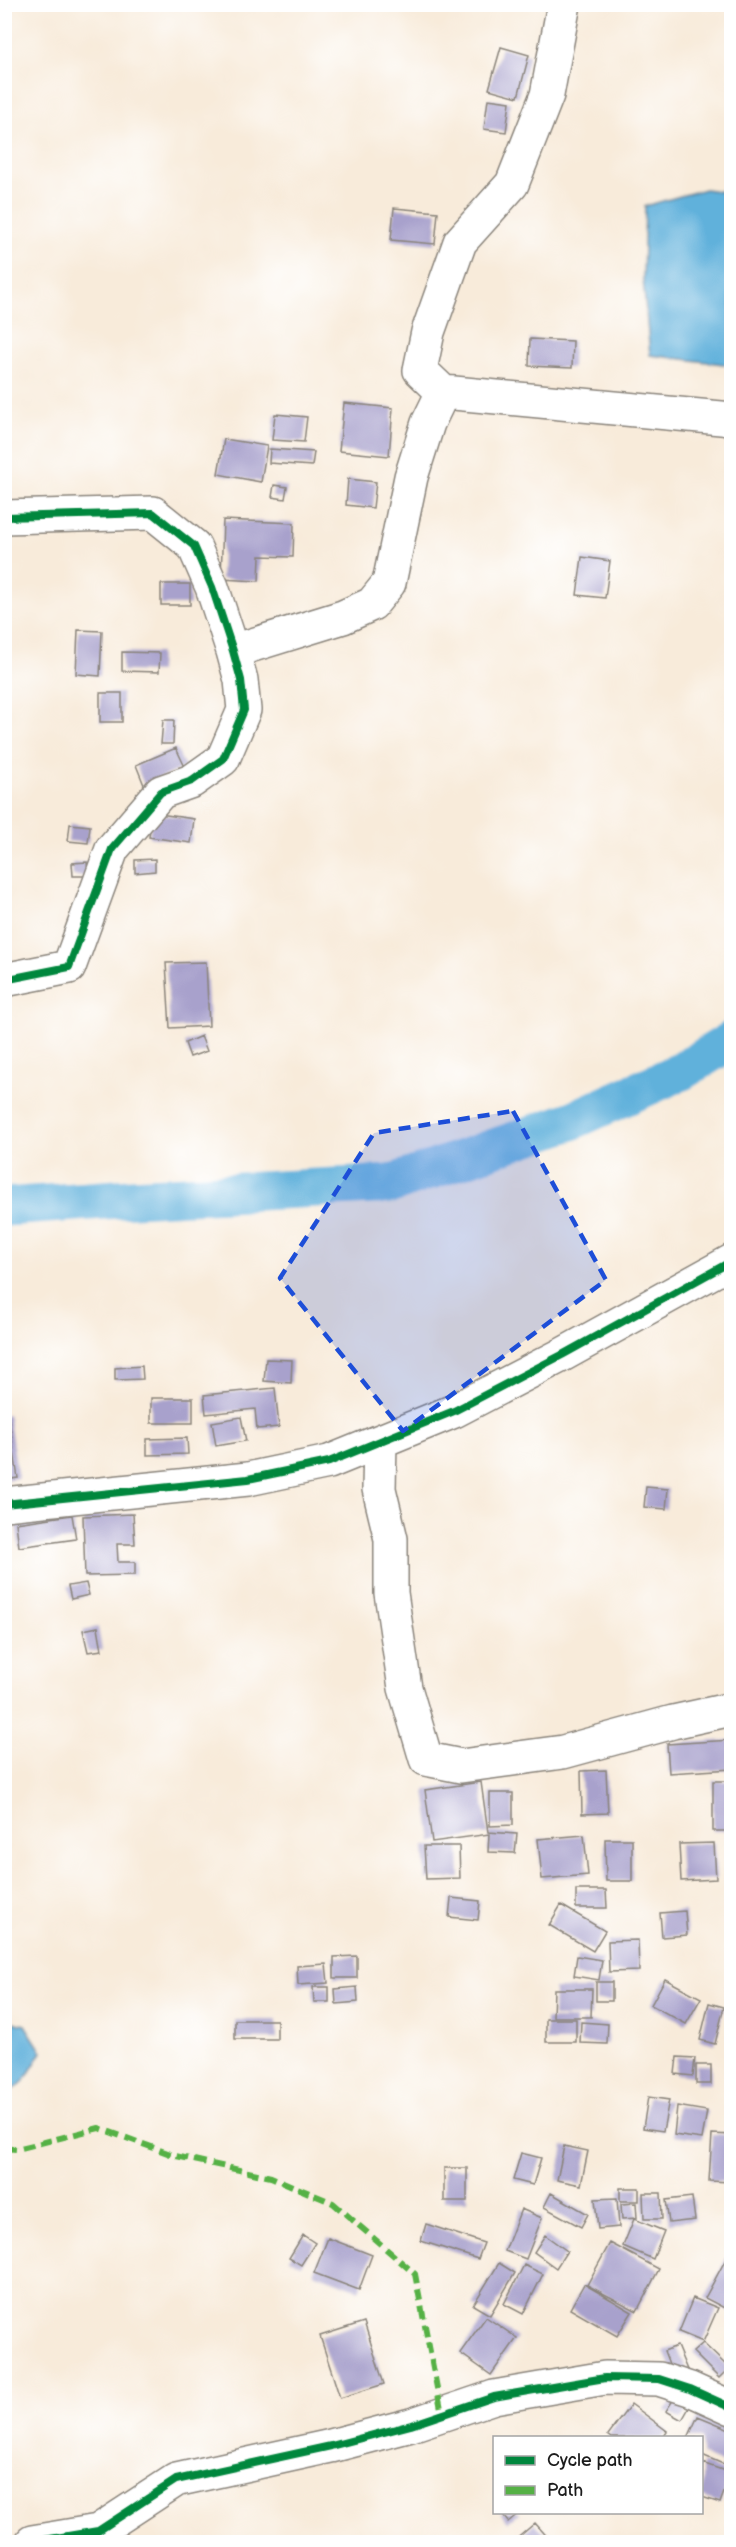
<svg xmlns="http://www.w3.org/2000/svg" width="736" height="2547" font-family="'Balsamiq Sans',sans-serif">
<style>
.water{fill:#60b1db;stroke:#3e667c;stroke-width:1.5}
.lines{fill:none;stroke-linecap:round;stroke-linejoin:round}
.canal{stroke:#60b1db;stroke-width:39}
.building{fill:#a8a1cc}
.minor-casing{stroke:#8a847b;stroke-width:36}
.minor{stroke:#fff;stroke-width:33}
.quiet{stroke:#55b145;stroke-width:6;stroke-dasharray:12 6;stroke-linecap:butt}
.cycleway-casing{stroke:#fff;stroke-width:11}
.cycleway{stroke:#00873e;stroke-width:8}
.marked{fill:#1d4ed8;fill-opacity:0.2;stroke:#1d4ed8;stroke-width:4.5;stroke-dasharray:12 8;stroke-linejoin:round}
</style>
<rect width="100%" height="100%" fill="#fff"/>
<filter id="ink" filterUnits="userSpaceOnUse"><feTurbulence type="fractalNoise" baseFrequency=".0167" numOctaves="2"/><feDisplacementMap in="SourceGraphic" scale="12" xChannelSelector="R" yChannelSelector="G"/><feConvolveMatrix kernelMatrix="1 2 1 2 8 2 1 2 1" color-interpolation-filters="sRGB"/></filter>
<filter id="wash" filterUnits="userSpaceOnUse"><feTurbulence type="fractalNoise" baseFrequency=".008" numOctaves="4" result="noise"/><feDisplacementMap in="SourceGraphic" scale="24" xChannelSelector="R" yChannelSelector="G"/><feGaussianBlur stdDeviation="1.35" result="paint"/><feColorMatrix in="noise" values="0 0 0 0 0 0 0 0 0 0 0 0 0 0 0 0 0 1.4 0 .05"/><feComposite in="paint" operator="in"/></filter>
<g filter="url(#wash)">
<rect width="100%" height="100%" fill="#f8ebda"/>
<!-- water -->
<path class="water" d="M705,189L731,193V365L650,355L643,279L645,206Z
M5,2020L25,2025L42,2052L24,2081L5,2097Z"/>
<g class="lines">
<!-- canal -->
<path class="canal" d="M4,1207L132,1198L391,1184L571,1121L682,1071L732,1040"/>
</g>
<g id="blocks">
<!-- building -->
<path class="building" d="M501,47L529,55L518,97L489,89Z
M488,99L510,102L506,132L484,129Z
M394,208L438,212L435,244L391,240Z
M530,339L573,341L572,368L529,366Z
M344,403L393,408L389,456L339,451Z
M275,414L307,417L304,442L272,440Z
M224,439L267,446L261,482L218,474Z
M270,449L314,452L312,466L269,463Z
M348,479L376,482L373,508L346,505Z
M274,485L287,487L285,499L272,497Z
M223,520L294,523L293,557L260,556L259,581L221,579Z
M582,557L610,561L605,598L577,595Z
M161,584H190V605H161Z
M78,630L102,631L100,676L76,674Z
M122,652L160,653L159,672L122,671Z
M100,693H122V722H100Z
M163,720H174L173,744H161Z
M176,748L185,767L144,785L136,765Z
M152,813L194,819L191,843L149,837Z
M70,824L90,826L88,843L68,841Z
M155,859V871L135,873V860Z
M87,862L88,876H73L72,863Z
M206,962L209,1026L170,1028L166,963Z
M201,1036L207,1051L190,1057L185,1043Z
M266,1359L292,1360L291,1383L264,1381Z
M142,1366L143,1379L115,1380V1368Z
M275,1388L279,1427L257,1429L255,1409L206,1414L204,1395Z
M151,1398H193V1423H151Z
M8,1414L18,1478L4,1480V1415Z
M241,1417L246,1441L216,1446L212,1422Z
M187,1438L188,1454L147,1455V1439Z
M646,1487L668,1489L666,1509L644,1507Z
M133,1514L135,1544H117L118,1562H135V1575L85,1576L83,1516Z
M72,1515L76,1539L19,1547L16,1523Z
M86,1583L89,1595L71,1599L68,1586Z
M98,1627L102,1650L88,1652L83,1630Z
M732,1740V1769L669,1773L667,1744Z
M606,1770L608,1813L582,1814L581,1771Z
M713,1781H732V1831H713Z
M481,1782L488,1832L517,1834L515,1853L488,1852L489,1834L432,1842L425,1790Z
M490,1793H513V1825L490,1826Z
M584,1835L588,1875L542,1879L538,1839Z
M605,1839H632V1881H606Z
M714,1843L716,1879L681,1881L679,1844Z
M424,1846H459L460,1878L426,1879Z
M576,1890H606L607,1908H576Z
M451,1898L480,1901L478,1920L449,1917Z
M561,1905L605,1931L593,1951L549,1925Z
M685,1911L687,1935L662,1937L660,1913Z
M638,1940L639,1971L609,1972L608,1941Z
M357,1956V1978H334V1957Z
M577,1956L602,1960L599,1980L574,1976Z
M326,1964L328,1983L298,1985L297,1966Z
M665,1979L701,1998L686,2024L651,2005Z
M596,1982H612V2001H596Z
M313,1987H329V2002H314Z
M357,1987L358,2002L336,2004L335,1989Z
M554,1989H592L591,2017H553Z
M709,2003L724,2007L715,2044L700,2040Z
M546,2019H576V2042H546Z
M235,2020H277V2039H235Z
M581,2022L608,2024L607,2044L580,2043Z
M677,2057L695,2058L693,2076L675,2074Z
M696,2065H711V2084H696Z
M648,2097L669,2100L663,2131L643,2128Z
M677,2106L707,2111L702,2139L674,2135Z
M712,2134L732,2135V2182L709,2181Z
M564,2146L588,2151L581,2185L557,2180Z
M521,2153L541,2158L533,2185L513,2180Z
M444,2168H467V2201H444Z
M620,2188H639V2201H620Z
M551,2193L588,2214L581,2227L544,2207Z
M643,2193H661L662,2219H644Z
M692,2197L695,2220L669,2223L666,2200Z
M617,2198L619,2227L598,2229L595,2199Z
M636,2203L637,2218L622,2219L621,2204Z
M521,2209L542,2218L526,2259L505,2251Z
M634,2219L664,2231L653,2259L623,2246Z
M426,2224L484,2243L478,2259L421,2241Z
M303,2235L315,2243L301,2265L289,2258Z
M545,2235L567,2251L556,2268L534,2252Z
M328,2238L372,2255L359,2290L314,2273Z
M610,2243L659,2269L637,2311L587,2285Z
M727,2257L732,2259V2312L705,2298Z
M499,2263L515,2273L490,2315L473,2305Z
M524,2265L543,2274L523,2314L504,2304Z
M584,2284L632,2312L617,2336L570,2309Z
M693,2298L718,2308L703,2342L679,2332Z
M486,2317L517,2338L491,2375L460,2353Z
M364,2322L384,2384L340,2398L320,2336Z
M703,2343L729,2368L719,2378L693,2352Z
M677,2346L690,2377L676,2382L664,2351Z
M675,2397L690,2406L682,2420L666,2411Z
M631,2404L667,2431L662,2438H612L608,2435Z
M698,2416L732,2430V2445L723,2464L702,2455V2438H688Z
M702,2463L731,2473L720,2503L702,2497Z
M500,2512H520L508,2522Z
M535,2523L552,2542H515L514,2541Z"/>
</g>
</g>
<g filter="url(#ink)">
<use href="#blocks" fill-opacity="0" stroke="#8a847b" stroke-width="1.5"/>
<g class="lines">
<defs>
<path id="minor" d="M564,4L547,95L512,184L460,242L428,332L420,370L443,392L732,419
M4,517L153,513L194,546L212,587L233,651L241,680L244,710L223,759L192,781L161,792L112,849L69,967L4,980
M233,651L343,617L372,604L389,583L411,477L428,423L443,392
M380,1441L379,1489L391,1539V1593L405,1688L426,1759L461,1766L563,1752L673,1722L732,1709
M4,1504L248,1479L329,1462L454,1411L562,1355L732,1261
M32,2542L98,2531L176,2480L331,2446L411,2425L494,2397L605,2378L659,2379L690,2389L732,2408"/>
</defs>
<!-- minor casing -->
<use href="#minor" class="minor-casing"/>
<!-- minor -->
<use href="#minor" class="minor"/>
<!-- quiet -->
<path class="quiet" d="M4,2148L17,2149L99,2128L176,2156L271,2177L333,2203L415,2274L442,2414"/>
<defs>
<path id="cycleway" d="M4,517L153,513L194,546L212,587L233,651L241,680L244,710L223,759L192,781L161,792L112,849L69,967L4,980
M4,1504L248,1479L329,1462L454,1411L562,1355L732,1261
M32,2542L98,2531L176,2480L331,2446L411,2425L494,2397L605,2378L659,2379L690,2389L732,2408"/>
</defs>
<!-- cycleway casing -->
<use href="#cycleway" class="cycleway-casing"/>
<!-- cycleway -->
<use href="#cycleway" class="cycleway"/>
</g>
</g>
<!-- marked area -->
<path class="marked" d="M513,1111L606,1280L403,1431L280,1278L374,1133Z"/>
<!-- margin -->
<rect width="736" height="2547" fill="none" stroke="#fff" stroke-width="24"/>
<!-- legend -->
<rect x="493" y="2436" width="210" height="78" fill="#ffffff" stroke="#a4a4a4" stroke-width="1.5"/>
<rect x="505" y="2456" width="30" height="9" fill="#00873e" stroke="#a4a4a4" stroke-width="1.5"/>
<text x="547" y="2466" font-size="18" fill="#1c1c1c">Cycle path</text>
<rect x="505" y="2486" width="30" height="9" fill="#55b145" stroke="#a4a4a4" stroke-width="1.5"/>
<text x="547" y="2496" font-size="18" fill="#1c1c1c">Path</text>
</svg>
